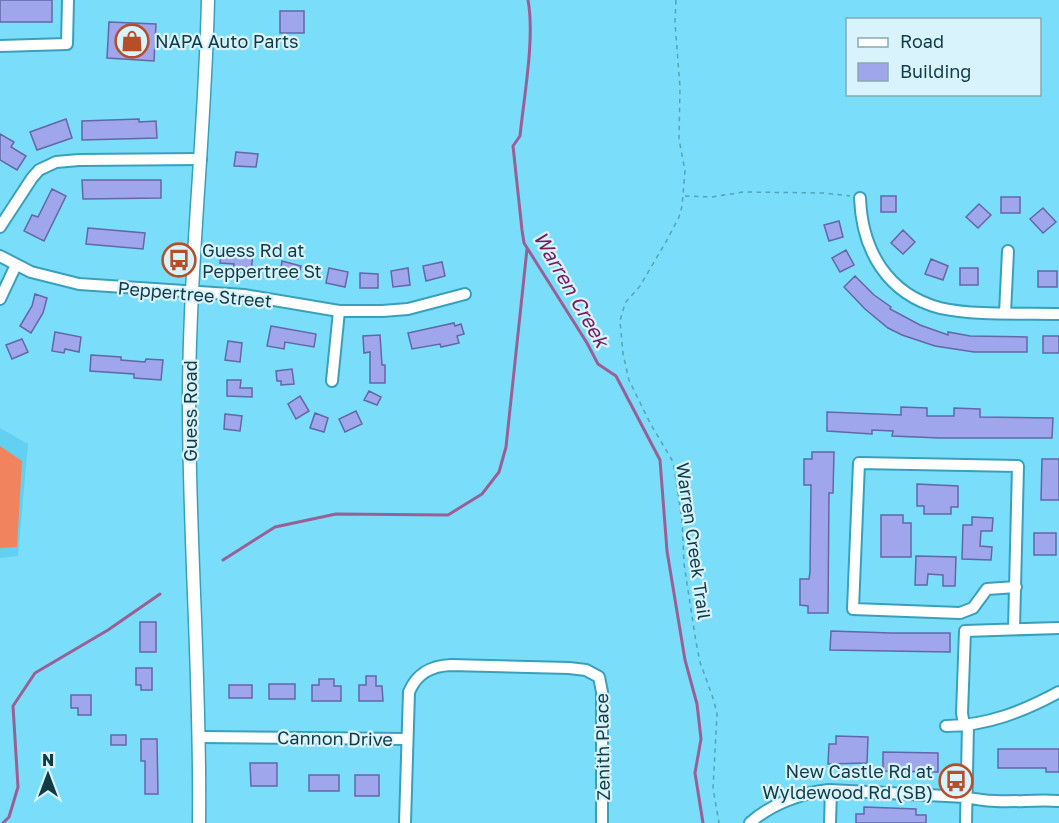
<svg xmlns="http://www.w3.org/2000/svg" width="1059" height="823" font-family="'Golos Text',sans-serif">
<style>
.built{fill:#62d1f1}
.green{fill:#f1835e}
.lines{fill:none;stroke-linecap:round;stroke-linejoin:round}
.stream{stroke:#9a6096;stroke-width:3}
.building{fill:#9fa6eb;stroke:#6267a8;stroke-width:1.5}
.minor-casing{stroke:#39a0bc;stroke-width:14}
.major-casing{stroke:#39a0bc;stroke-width:15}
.path{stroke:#54a3b9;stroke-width:1.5;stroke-dasharray:4.5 4.5;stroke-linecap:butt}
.minor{stroke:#fff;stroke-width:10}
.major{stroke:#fff;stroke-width:12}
.labels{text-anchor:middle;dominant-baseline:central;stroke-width:4.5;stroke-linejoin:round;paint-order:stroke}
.poi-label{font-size:18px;fill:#103b47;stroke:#d8f3fb;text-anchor:start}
.street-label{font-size:18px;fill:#103b47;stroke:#d8f3fb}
.water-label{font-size:20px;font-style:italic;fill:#771b61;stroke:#d8f3fb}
</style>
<rect width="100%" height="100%" fill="#7addf9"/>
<!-- built -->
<path class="built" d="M0,428L28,444L18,556L0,558Z"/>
<!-- green -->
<path class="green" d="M0,446L22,461L17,547L0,548Z"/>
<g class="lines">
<!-- stream -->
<path class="stream" d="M528,0C535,38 524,96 520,136L513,146L522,230L524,243L587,343L598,364L616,376L660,460L667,551L685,660L697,704L701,739L695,773L703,823
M223,560L275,527L336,514L448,515L482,494L499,472L506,447L527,249
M3,823L9,817L18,787L13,706L35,673L108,630L160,594"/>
</g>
<!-- building -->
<path class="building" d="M0,0H52V22H0Z
M280,11H304V33H280Z
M109,22L156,24L154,61L107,58Z
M66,119L72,138L37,150L30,132Z
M139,119V122L156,121L157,138L82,140V121Z
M0,134L14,142L11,147L26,156L17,170L0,160Z
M236,152L258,154L256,167L234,166Z
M82,180H161V198L83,199Z
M52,189L66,196L44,241L24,231L32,215L38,217Z
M881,196H896V212H881Z
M1001,197H1020V213H1001Z
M979,204L991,215L978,228L966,217Z
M1043,208L1056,222L1043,233L1030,219Z
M839,221L843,237L829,241L824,225Z
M88,228L145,233L143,249L86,244Z
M903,230L915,242L903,254L891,243Z
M846,250L854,265L840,272L832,258Z
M221,251L253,253L251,273L233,271L234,264L220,263Z
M931,259L948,266L943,280L925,274Z
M282,261L301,266L298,279L280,275Z
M442,262L445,276L426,281L423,266Z
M329,268L348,272L345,287L326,283Z
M408,268L410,285L393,287L391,271Z
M960,268H978V285H960Z
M1038,271H1057V287H1038Z
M360,273L378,274V288H360Z
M855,276L874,295L891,307L890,309L920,325L948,335V332L970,336L1027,337V352H974L935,346L902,335L888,328L865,309L844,287Z
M35,294L47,298L43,313L31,333L20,326L32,306Z
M454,323L455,326L461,324L464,334L457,336L459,343L441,347L440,344L412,349L408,333Z
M271,326L316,334L314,347L285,342L284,349L267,346Z
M55,332L81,337L79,352L65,349L64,353L52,351Z
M380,335L382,365H385V383H370V352L364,353L363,336Z
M1043,336H1059V353H1043Z
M22,339L28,352L12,359L6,345Z
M228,341L242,343L240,362L225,360Z
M91,355L121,357V360L145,362L146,359L163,360L161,380L134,378V374L90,371Z
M292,369L294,384L281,385V381H277L276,371Z
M227,380H241L240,388H252V397L227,396Z
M369,391L381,397L377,405L364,400Z
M300,396L309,411L296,419L288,404Z
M901,407L927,408V416H954V408L980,409V417L1053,418L1052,438H940L892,436L893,431L872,430V434L827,431V412L901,415Z
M356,411L362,424L345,432L339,419Z
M315,413L328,418L324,432L310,428Z
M225,414L242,416L240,431L224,429Z
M812,452H834L833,493H829L828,613H808V606L800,605V579H809L810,572L811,485H804V459H812Z
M1042,459H1059V500H1041Z
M917,484L958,486V507H951V514H924V506H917Z
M881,515H903V523H911V557H881Z
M972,517L993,518L992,531H981L980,546L992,547L991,560L962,559L963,525H972Z
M1034,533H1056V555H1034Z
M916,556L956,557L955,586H943V575L928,574L927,585H915Z
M140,622H156V652H140Z
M831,631L891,633H950V652L830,650Z
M136,668H152V690H141V685H136Z
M366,676H376V686H382L383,701H359V685H366Z
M319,679H334V686H341V701H312V685H319Z
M269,684H295V699H269Z
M229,685H252V698H229Z
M71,695H91V715H78V708H71Z
M111,735H126V745H111Z
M836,736L868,737L867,763L828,764L829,744H836Z
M141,739H157L158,794H145V761H141Z
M998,749H1059V772H1046V768H998Z
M883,752L938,753V772L883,771Z
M250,763H277V786H251Z
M309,775H339V791H309Z
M355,775H379V796H355Z
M864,807L916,809V815H926V823H856V814H864Z"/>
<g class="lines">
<defs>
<path id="minor" d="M0,46L67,44L68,0
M860,198C862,250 887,294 940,308C975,316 1023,313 1059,314
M0,227L32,178L39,170L56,162L79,160L201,159
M0,256L31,272L79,284L244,295L339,311H382L408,309L465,294
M0,299L16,265
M1005,313L1008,251
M332,381L339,311
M1014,629L1018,466L859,463L853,609L960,613L973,608L987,589L1016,587
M964,725L962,713L965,631L1059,628
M946,726C987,726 1024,711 1059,692
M199,737L406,739
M405,823L409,692C417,673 431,666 451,665L569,668L586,670L599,677L602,692V823
M750,823C771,804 801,793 829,790L966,797C997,805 1028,799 1059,801
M830,823L831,790
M966,823L968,725"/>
<path id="major" d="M199,823C201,683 189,543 189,402C189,268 205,134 208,0"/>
</defs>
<!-- minor casing -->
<use href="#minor" class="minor-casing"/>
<!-- major casing -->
<use href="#major" class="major-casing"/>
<!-- path -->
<path class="path" d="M676,0L675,23L680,87L679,139L685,171L682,206L679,217L667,240L640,286L625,303L620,321L623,354L629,380L650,423L672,460L674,467L682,520L684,564L696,642L700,662L714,701L717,714L713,788L719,823
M685,196L712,197L743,192L823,193L850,196"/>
<!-- minor -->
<use href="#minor" class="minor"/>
<!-- major -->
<use href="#major" class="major"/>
</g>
<!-- icons -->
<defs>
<symbol id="shop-ring" viewBox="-11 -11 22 22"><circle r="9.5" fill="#d8f3fb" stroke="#b64e2a" stroke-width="1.5"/><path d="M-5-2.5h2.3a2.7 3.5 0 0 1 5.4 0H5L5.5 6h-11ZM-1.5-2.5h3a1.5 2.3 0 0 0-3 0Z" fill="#b64e2a"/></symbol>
<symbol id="bus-ring" viewBox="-11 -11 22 22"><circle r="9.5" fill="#d8f3fb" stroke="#b64e2a" stroke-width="1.5"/><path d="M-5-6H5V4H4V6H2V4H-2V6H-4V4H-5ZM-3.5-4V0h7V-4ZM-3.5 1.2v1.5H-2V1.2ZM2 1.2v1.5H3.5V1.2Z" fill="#b64e2a"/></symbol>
</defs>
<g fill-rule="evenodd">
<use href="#shop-ring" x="113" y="22" width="38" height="38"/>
<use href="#bus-ring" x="160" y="241" width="38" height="38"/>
<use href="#bus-ring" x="937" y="762" width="38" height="38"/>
</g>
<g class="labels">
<!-- poi labels -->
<g class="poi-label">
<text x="155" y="41">NAPA Auto Parts</text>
<text x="202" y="250">Guess Rd at<tspan x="202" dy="21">Peppertree St</tspan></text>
<text x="933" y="771" text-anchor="end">New Castle Rd at<tspan x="933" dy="21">Wyldewood Rd (SB)</tspan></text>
</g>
<!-- street labels -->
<g class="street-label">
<text transform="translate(195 294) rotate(5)">Peppertree Street</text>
<text transform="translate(190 411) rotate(-90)">Guess Road</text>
<text transform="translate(694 541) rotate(82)">Warren Creek Trail</text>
<text transform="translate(335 738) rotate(1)">Cannon Drive</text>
<text transform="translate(602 747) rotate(-91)">Zenith Place</text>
</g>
<!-- water labels -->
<g class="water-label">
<text transform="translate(572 289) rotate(60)">Warren Creek</text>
</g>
</g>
<!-- legend -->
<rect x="846" y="18" width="195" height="78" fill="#d8f3fb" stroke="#88a9b3" stroke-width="1.5"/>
<rect x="858" y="38" width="30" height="9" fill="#ffffff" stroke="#88a9b3" stroke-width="1.5"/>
<text x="900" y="48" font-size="18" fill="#103b47">Road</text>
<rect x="858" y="63" width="30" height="18" fill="#9fa6eb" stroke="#88a9b3" stroke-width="1.5"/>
<text x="900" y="78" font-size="18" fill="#103b47">Building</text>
<!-- north arrow -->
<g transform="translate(48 775)" stroke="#d8f3fb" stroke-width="4.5" paint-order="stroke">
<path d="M0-4.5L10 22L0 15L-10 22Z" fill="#103b47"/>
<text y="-9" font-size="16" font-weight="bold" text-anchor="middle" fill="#103b47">N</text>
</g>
</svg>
